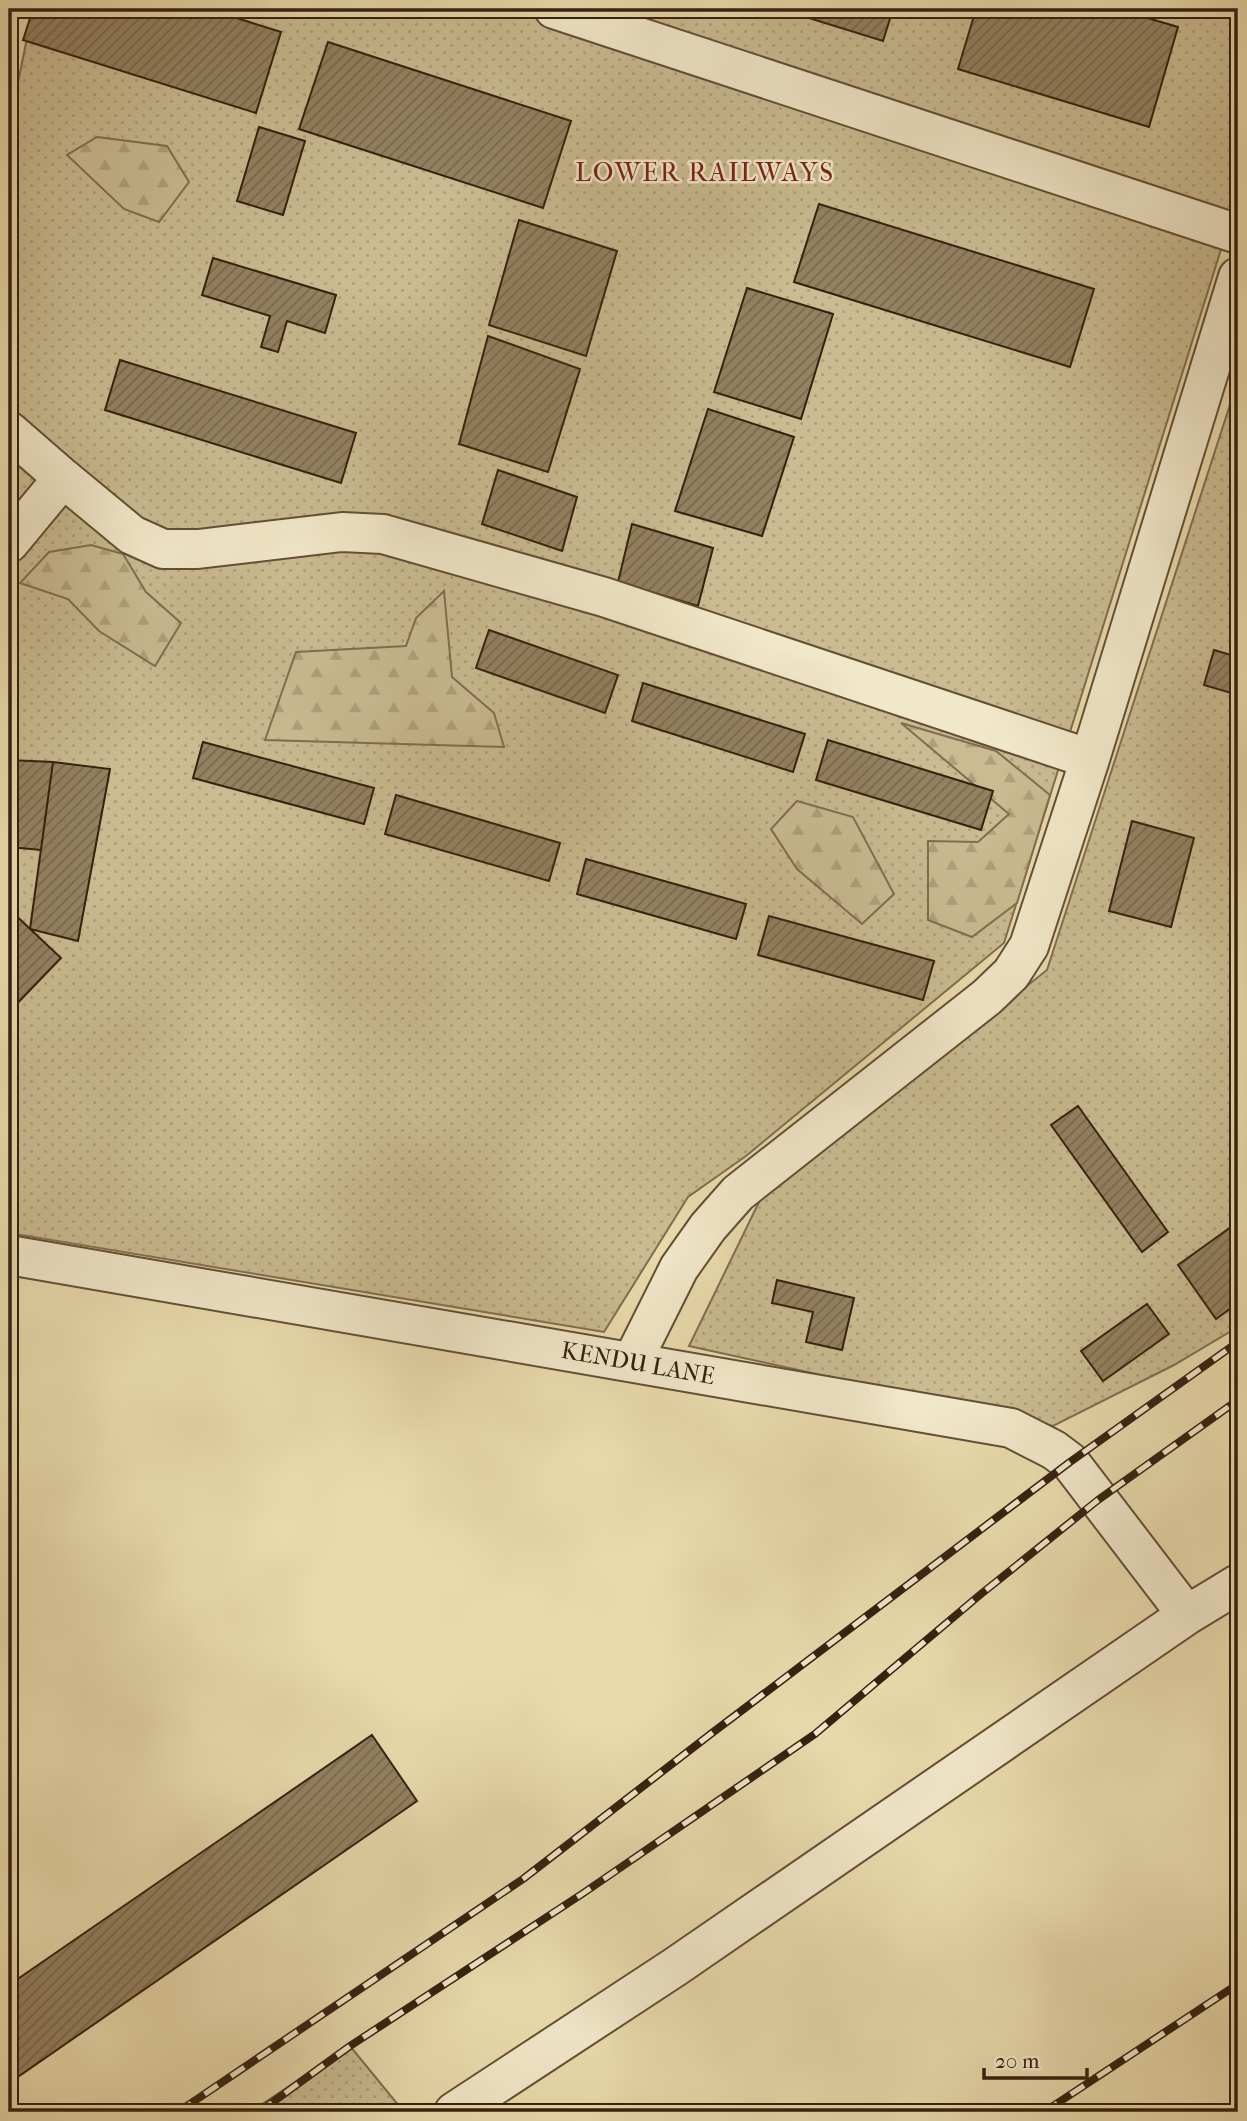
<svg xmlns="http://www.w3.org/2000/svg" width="1247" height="2121" font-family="'IM FELL French Canon',serif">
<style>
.grass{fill:url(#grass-dots);stroke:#806e50;stroke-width:2}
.forest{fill:url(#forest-firs);stroke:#806e50;stroke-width:2}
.building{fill:url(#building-hatch);stroke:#35210f;stroke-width:2}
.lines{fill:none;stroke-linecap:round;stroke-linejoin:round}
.minor-casing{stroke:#624f36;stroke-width:42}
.minor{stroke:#f1e7c9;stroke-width:38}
.rail-casing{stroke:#35210f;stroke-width:8}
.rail{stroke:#f1e7c9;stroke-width:5;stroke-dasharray:16;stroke-linecap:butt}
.labels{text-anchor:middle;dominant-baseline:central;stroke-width:5;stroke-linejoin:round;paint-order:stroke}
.street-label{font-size:24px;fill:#35210f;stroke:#f1e7c9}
.neighbourhood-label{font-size:26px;letter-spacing:2px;fill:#7a1f14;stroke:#f1e7c9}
</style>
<defs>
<pattern id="grass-dots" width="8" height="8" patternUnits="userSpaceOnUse" patternTransform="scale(1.75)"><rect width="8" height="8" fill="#cabb91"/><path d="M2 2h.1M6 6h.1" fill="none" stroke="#aea07c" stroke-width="1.8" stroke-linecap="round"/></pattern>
<pattern id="forest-firs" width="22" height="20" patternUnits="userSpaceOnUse" patternTransform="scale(1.75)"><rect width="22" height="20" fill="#cabb91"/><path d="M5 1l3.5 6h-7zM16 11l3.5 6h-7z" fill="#aea07c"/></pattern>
<pattern id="building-hatch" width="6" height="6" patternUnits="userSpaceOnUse" patternTransform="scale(1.75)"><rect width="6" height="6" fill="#938161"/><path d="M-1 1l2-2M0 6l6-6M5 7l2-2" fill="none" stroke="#79694e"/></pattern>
</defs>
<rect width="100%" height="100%" fill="#e9daac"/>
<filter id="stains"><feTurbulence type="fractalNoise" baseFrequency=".00286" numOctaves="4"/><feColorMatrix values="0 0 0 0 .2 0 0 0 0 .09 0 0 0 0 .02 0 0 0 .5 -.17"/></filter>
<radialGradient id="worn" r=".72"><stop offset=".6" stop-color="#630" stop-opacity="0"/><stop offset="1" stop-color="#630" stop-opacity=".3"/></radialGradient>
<!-- grass -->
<path class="grass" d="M33,9H1238V195L1004,943L746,1156L688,1197L604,1332L9,1233V126Z
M1238,380V1327L1174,1365L1053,1426L689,1346L760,1200L1047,970Z
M350,2046L404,2112H250Z"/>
<!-- forest -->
<path class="forest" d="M97,137L167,146L189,182L159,222L124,209L67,155Z
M91,545L123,554L146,592L181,623L155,666L99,631L68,599L20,583L49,552Z
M444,591L452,677L494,713L504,747L265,740L296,652L406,646L416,618Z
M901,723L996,751L1050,795L1017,903L972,937L928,920V841L978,842L1009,814Z
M797,801L853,817L894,894L862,924L797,869L771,829Z"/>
<!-- building -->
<path class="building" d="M33,9H208L281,32L256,113L23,40Z
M780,9H893L883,41Z
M976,9H1117L1178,27L1149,127L958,69Z
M328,42L571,121L543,208L299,129Z
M259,127L305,141L283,215L237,201Z
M819,204L1094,289L1070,367L794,282Z
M519,220L617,251L586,356L489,325Z
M213,258L336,295L325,333L287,321L278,352L261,347L270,316L202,295Z
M747,288L833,314L801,419L714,392Z
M488,336L580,369L548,472L459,444Z
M120,360L356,433L341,483L105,410Z
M708,409L794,437L762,536L675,511Z
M498,470L577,497L562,551L482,524Z
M632,524L713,548L698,606L618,582Z
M489,630L618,675L605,713L476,668Z
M1214,650L1238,657V695L1204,685Z
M643,683L805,734L793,772L632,721Z
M828,740L993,791L981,830L816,780Z
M203,742L374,788L364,824L193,778Z
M9,760L53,762L41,850L9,847Z
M53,762L110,769L78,941L30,929Z
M396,795L560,843L549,881L385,834Z
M1132,821L1194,838L1171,927L1109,911Z
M586,859L746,904L736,939L577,894Z
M9,909L61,958L9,1012Z
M769,916L934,961L923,1000L758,955Z
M1078,1106L1168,1232L1142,1252L1051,1125Z
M1238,1222V1303L1216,1319L1178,1265Z
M777,1280L854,1298L842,1350L806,1342L813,1312L772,1303Z
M1147,1304L1169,1334L1103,1381L1081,1351Z
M372,1735L417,1801L9,2083V1985Z"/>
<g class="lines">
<defs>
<path id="minor" d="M554,9L1238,234
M9,431L63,478L9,543
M63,478L132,535L163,549H198L342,532L383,534L604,597L1090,759
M9,1255L1011,1428L1054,1450L1070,1462L1187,1615
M632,1362L679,1268L708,1227L738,1193L987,997L1011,974L1029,946L1090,759L1238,277
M454,2112L675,1967L1187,1615L1238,1584"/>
</defs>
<!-- minor casing -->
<use href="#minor" class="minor-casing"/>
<!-- minor -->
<use href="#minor" class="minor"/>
<defs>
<path id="rail" d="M178,2112L523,1879L712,1733L1070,1462L1238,1342
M259,2112L350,2046L582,1894L815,1734L981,1594L1098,1500L1238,1400
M1044,2112L1238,1984"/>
</defs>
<!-- rail casing -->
<use href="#rail" class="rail-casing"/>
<!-- rail -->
<use href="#rail" class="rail"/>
</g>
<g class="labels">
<!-- street labels -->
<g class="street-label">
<text transform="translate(638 1363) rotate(10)">KENDU LANE</text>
</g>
<!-- neighbourhood labels -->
<g class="neighbourhood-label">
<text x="705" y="172">LOWER RAILWAYS</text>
</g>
</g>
<!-- margin -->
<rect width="1247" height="2121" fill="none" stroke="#e9daac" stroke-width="35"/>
<rect x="10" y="10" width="1226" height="2100" fill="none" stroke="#35210f" stroke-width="3.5"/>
<rect x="18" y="18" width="1212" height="2086" fill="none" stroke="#35210f" stroke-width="2"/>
<!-- scale -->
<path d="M984 2068v10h103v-10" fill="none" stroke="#35210f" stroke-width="3.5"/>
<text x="995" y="2068" font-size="21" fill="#35210f" stroke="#f1e7c9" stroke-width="5" paint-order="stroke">20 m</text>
<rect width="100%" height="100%" filter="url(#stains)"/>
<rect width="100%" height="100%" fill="url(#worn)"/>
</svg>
